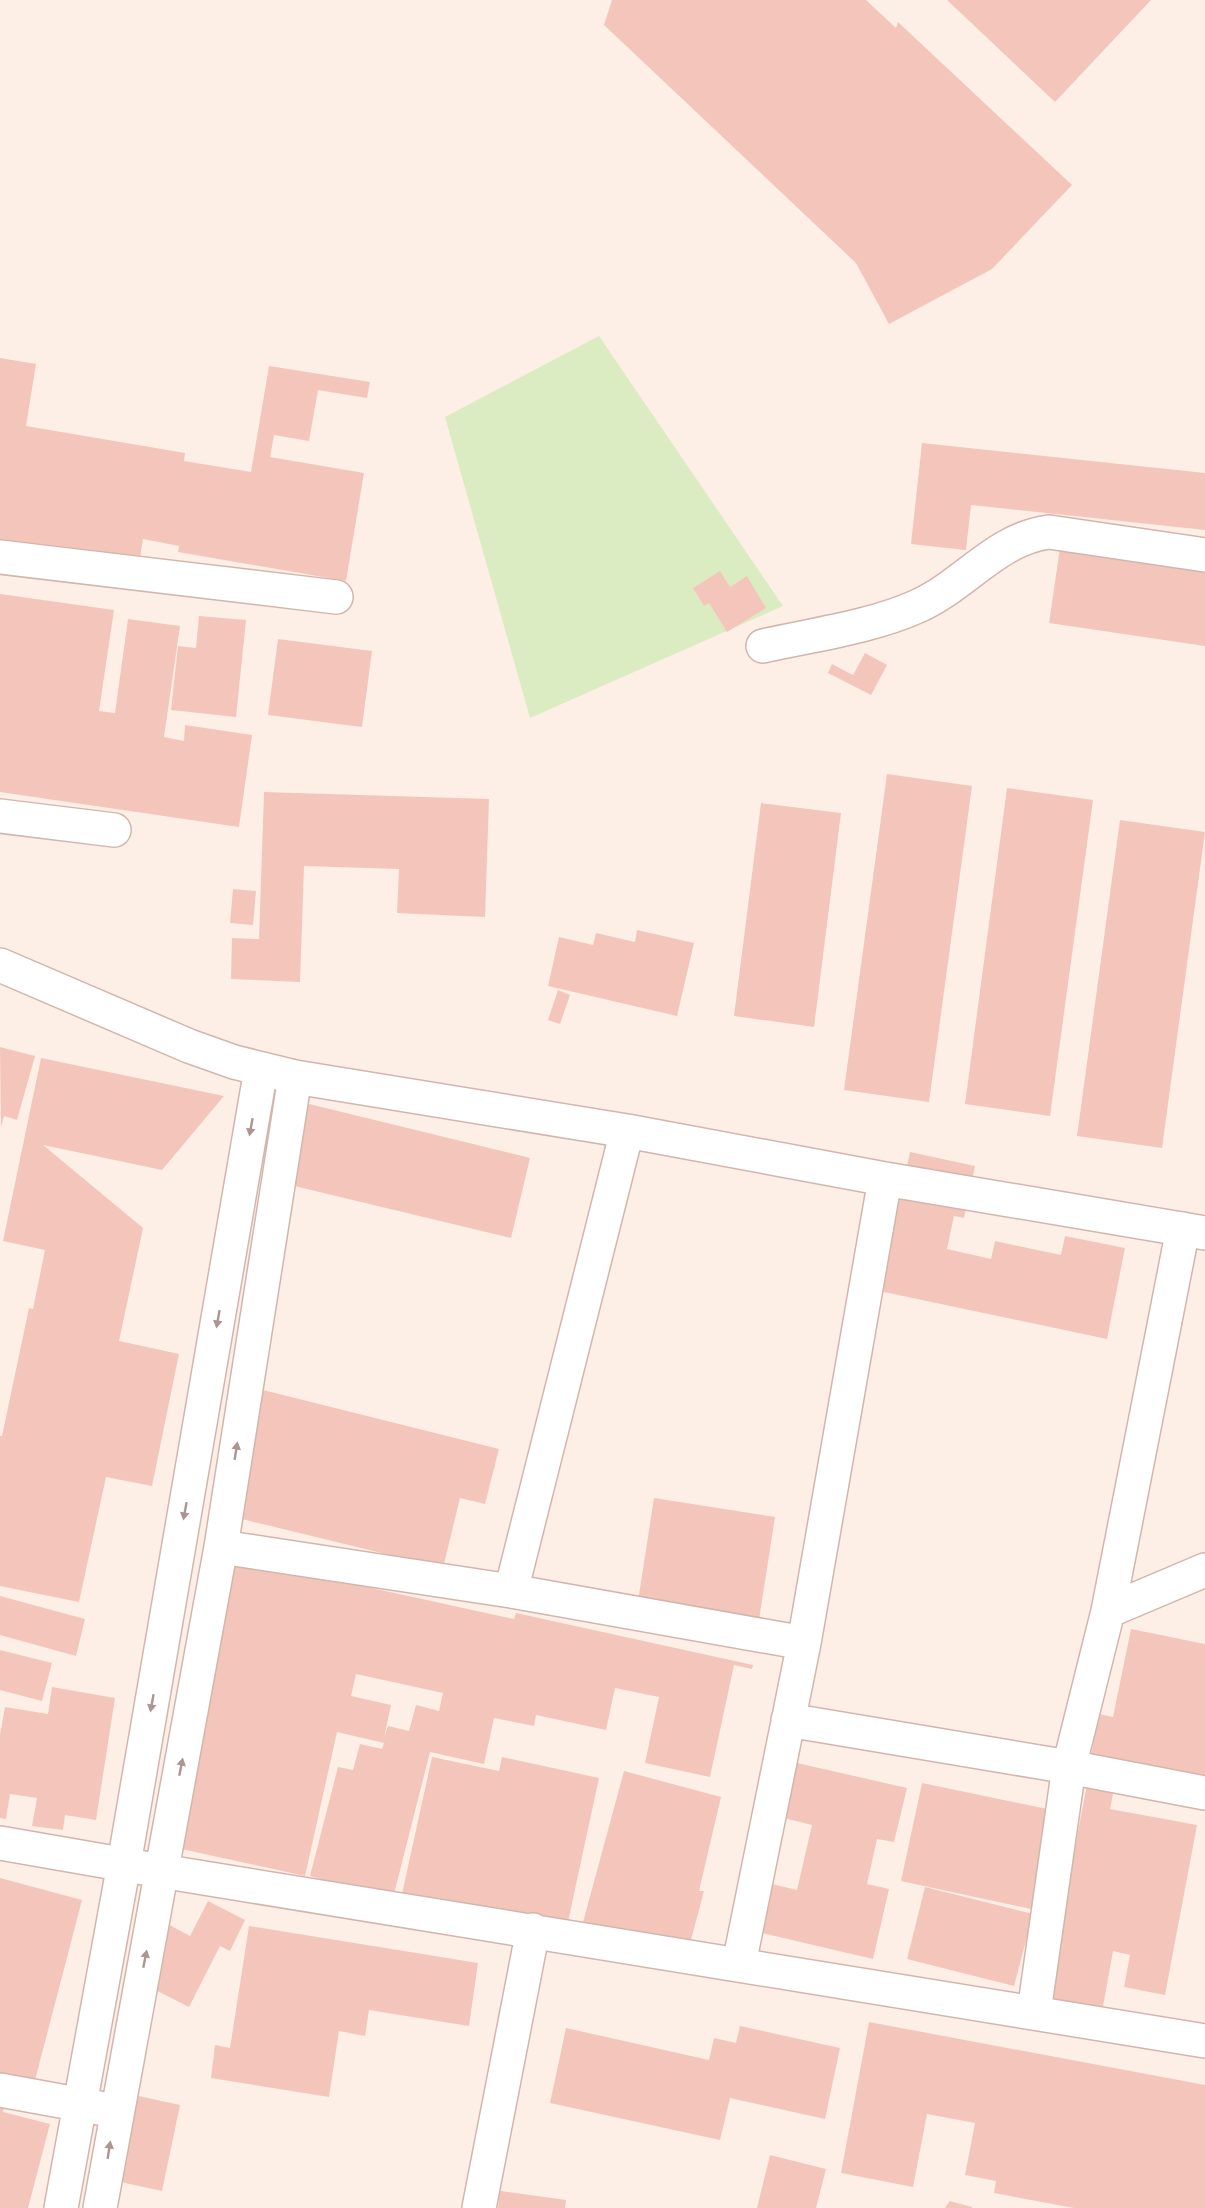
<svg xmlns="http://www.w3.org/2000/svg" width="1205" height="2208" font-family="Mulish,sans-serif">
<style>
.green{fill:#dcecc2}
.building{fill:#f4c6bb;fill-rule:evenodd}
.lines{fill:none;stroke-linecap:round;stroke-linejoin:round}
.minor-casing{stroke:#d2b6ad;stroke-width:36}
.minor{stroke:#fff;stroke-width:33}
.oneway{fill:#ae9592}
</style>
<rect width="100%" height="100%" fill="#fdefe5"/>
<!-- green -->
<path class="green" d="M599,336L783,606L530,718L445,417Z"/>
<!-- building -->
<path class="building" d="M612,0H866L896,28L898,22L1072,185L992,269L889,324L856,263L604,25Z
M947,0H1151L1055,102Z
M0,358L36,364L26,426L185,453L184,461L251,472L269,366L370,382L367,398L318,390L309,441L274,435L270,457L364,473L346,581L178,552L179,546L143,539L139,564L0,541Z
M922,443L1205,473V530L971,505L966,550L911,544Z
M1060,548L1205,570V646L1049,623Z
M720,571L730,587L747,576L766,608L727,632L709,603L704,606L693,588Z
M0,594L114,610L99,711L115,713L128,619L180,626L164,737L184,741L185,725L252,735L239,827L0,792Z
M199,616L246,620L236,717L171,710L178,646L196,648Z
M278,639L372,651L362,727L268,715Z
M865,653L887,665L871,695L828,673L832,664L853,675Z
M887,774L972,786L929,1102L844,1090Z
M1007,788L1093,800L1050,1116L965,1104Z
M264,792L489,799L485,917L397,913L399,869L304,866L300,982L231,979L232,938L259,939Z
M761,803L841,813L814,1027L734,1016Z
M1120,820L1205,832L1162,1148L1077,1136Z
M233,889L256,891L253,925L230,923Z
M637,930L694,943L677,1016L548,986L559,937L593,945L596,933L635,942Z
M558,990L570,995L560,1024L548,1020Z
M0,1047L35,1056L17,1120L4,1116L1,1127Z
M41,1058L224,1096L162,1170L43,1145L143,1228L119,1341L179,1354L152,1486L106,1477L79,1602L0,1586V1436H2L29,1308L33,1309L45,1250L3,1241Z
M305,1103L530,1158L511,1238L286,1184Z
M910,1152L975,1166L964,1218L954,1216L947,1249L991,1259L995,1241L1061,1255L1065,1236L1125,1248L1107,1339L865,1288L883,1204L898,1207Z
M263,1390L499,1449L485,1504L460,1498L443,1568L238,1518L251,1469L244,1468Z
M654,1498L775,1517L759,1620L638,1601Z
M230,1557L514,1619L516,1613L753,1665L752,1669L734,1665L710,1777L645,1763L659,1697L615,1688L606,1730L536,1715L534,1726L494,1718L484,1764L430,1752L393,1898L310,1876L338,1767L353,1770L360,1744L382,1749L384,1743L337,1732L305,1876L177,1848ZM356,1674L443,1693L439,1711L416,1705L409,1731L388,1726L384,1738L391,1705L351,1696Z
M0,1596L85,1619L76,1656L0,1635Z
M1131,1629L1205,1644V1785L1090,1761L1099,1714L1113,1717Z
M0,1650L52,1663L42,1701L0,1690Z
M52,1687L115,1698L96,1820L65,1815L63,1830L32,1826L37,1798L10,1794L6,1819L0,1818V1735L5,1707L48,1714Z
M432,1757L499,1771L502,1757L599,1778L566,1931L402,1894Z
M797,1763L907,1788L894,1842L877,1839L867,1884L889,1889L873,1959L762,1933L772,1884L797,1890L812,1825L784,1818Z
M624,1771L721,1797L699,1891H704L687,1955L582,1926Z
M922,1783L1057,1811L1036,1910L901,1881Z
M1087,1784L1114,1789L1110,1809L1197,1825L1165,1995L1124,1987L1130,1955L1113,1951L1102,2012L1046,2001Z
M0,1878L82,1900L34,2084L0,2075Z
M925,1887L1033,1914L1014,1986L907,1959Z
M208,1901L245,1920L230,1951L220,1946L189,2007L132,1978L162,1921L190,1936Z
M249,1926L478,1963L469,2026L369,2010L365,2036L339,2031L329,2097L211,2078L215,2045L230,2048Z
M869,2022L1205,2085V2208H1074L994,2193L996,2181L965,2175L975,2123L927,2114L913,2187L841,2173Z
M740,2026L840,2048L825,2119L730,2098L720,2140L550,2103L566,2028L709,2060L714,2038L736,2043Z
M120,2092L180,2105L162,2191L102,2178Z
M0,2097L7,2099L3,2112L50,2124L28,2208H0Z
M770,2155L826,2169L816,2208H757Z
M500,2191L566,2200L565,2208H498Z
M950,2201L972,2207V2208H945Z"/>
<g class="lines">
<defs>
<path id="minor" d="M0,557L336,597
M763,646C812,635 872,627 918,606C965,585 996,539 1049,532L1205,555
M0,816L114,830
M0,965L189,1046L234,1062L295,1077L627,1131L885,1179L1205,1233
M221,1547L511,1591L804,1643
M511,1591L627,1131
M1108,1611L1205,1570
M788,1720L1069,1767L1205,1793
M0,1843L161,1871L1205,2041
M739,1964L804,1643L885,1179
M1034,2012L1069,1767L1108,1611L1183,1229
M0,2090L99,2108
M61,2208L124,1864L261,1069
M100,2208L221,1547L295,1077
M479,2208L533,1930"/>
</defs>
<!-- minor casing -->
<use href="#minor" class="minor-casing"/>
<!-- minor -->
<use href="#minor" class="minor"/>
</g>
<!-- one-way arrows -->
<defs><path id="oneway-solid" d="M-6-.8H1V-3.2L6.5 0L1 3.2V.8H-6Z" transform="scale(1.5)"/></defs>
<g class="oneway">
<use href="#oneway-solid" transform="translate(251 1127) rotate(100)"/>
<use href="#oneway-solid" transform="translate(218 1319) rotate(100)"/>
<use href="#oneway-solid" transform="translate(236 1451) rotate(-81)"/>
<use href="#oneway-solid" transform="translate(185 1511) rotate(100)"/>
<use href="#oneway-solid" transform="translate(152 1703) rotate(100)"/>
<use href="#oneway-solid" transform="translate(181 1767) rotate(-79)"/>
<use href="#oneway-solid" transform="translate(145 1959) rotate(-79)"/>
<use href="#oneway-solid" transform="translate(109 2150) rotate(-81)"/>
</g>
</svg>
